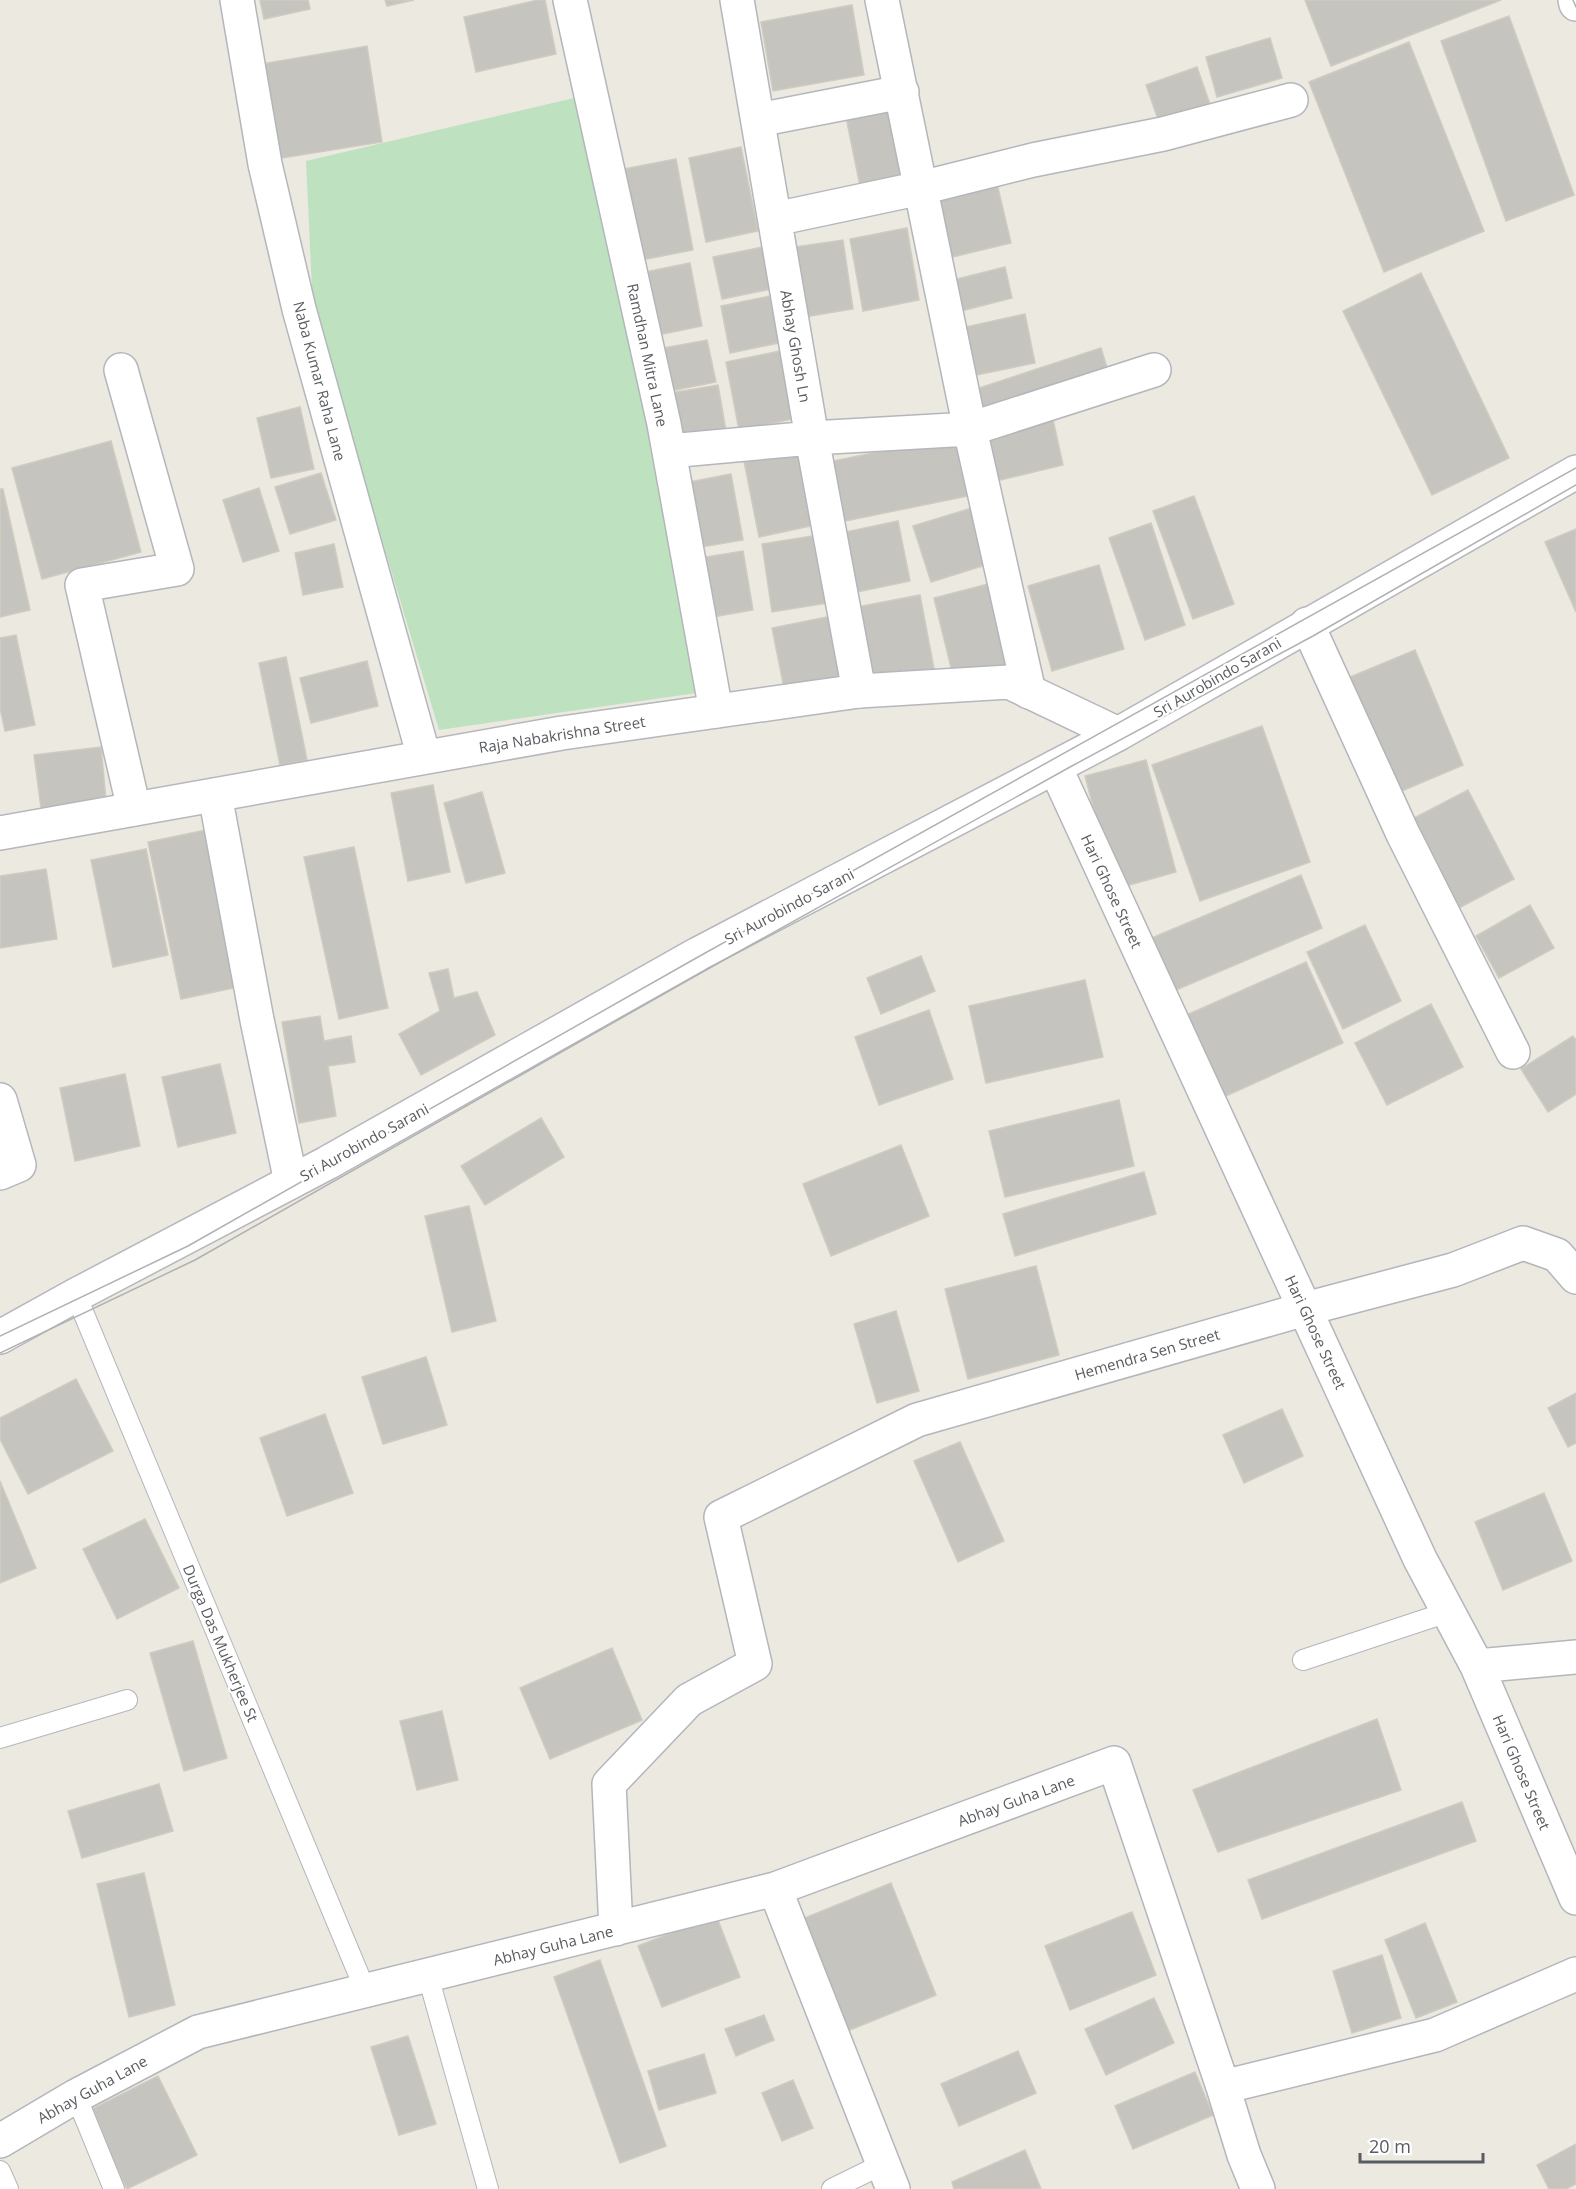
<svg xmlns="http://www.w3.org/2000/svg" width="1576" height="2189" font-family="'Open Sans',sans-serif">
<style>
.green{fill:#bee2bf}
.building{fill:#c6c4be;stroke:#d0cbc0;stroke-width:1.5}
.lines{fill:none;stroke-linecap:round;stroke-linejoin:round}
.lane-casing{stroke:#b3b6bb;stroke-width:22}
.street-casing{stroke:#b3b6bb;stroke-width:36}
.secondary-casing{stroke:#b5b7bd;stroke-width:36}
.lane{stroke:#fff;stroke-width:20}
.street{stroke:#fff;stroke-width:33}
.secondary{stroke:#fff;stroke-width:33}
.tram{stroke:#b0b1b1;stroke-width:1.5}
.labels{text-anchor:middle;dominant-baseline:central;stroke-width:4.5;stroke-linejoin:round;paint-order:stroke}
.street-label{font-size:15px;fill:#595d61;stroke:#fff}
</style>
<rect width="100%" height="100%" fill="#ece9e1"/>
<!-- green -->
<path class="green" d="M591,94L704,692L439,730L313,310L306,161Z"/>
<!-- building -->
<path class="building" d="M260,0H308L310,9L264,19Z
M385,0H414L387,6Z
M538,0H545L556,54L476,72L464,17Z
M1305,0H1501L1331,66Z
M852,5L864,75L773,91L761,22Z
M1509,16L1574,195L1506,221L1441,41Z
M1270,38L1282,78L1217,97L1206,57Z
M1409,42L1484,231L1384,272L1309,82Z
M367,46L382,142L276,159L261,64Z
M1197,67L1211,107L1160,125L1146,85Z
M892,102L908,181L861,191L845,112Z
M741,147L758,231L706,242L689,158Z
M676,159L693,250L641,260L624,169Z
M996,179L1011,243L944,259L929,195Z
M907,228L919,300L863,311L850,239Z
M843,240L853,309L799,318L789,248Z
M768,246L777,288L722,299L713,257Z
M690,263L702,326L653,336L640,273Z
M1005,267L1012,298L961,311L953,280Z
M1421,273L1509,458L1432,495L1343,311Z
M775,295L784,342L730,353L721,306Z
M1025,314L1035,363L971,376L961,328Z
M707,340L716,382L660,393L652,350Z
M1101,348L1110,377L979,419L970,391Z
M780,351L793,419L739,430L726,362Z
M718,385L726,431L672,440L664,394Z
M300,407L314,469L271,478L257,418Z
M1052,415L1063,465L996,481L984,431Z
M957,436L968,496L835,523L823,463Z
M111,441L141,552L42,579L12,468Z
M802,443L820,524L759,537L743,456Z
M321,473L336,520L290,534L275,487Z
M731,474L743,540L696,548L684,483Z
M259,488L279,551L243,562L223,500Z
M0,489H3L30,610L0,617Z
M1194,496L1234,604L1193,619L1153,511Z
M975,507L992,563L931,582L913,526Z
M898,521L910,581L852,593L841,533Z
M1151,523L1185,625L1145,640L1109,538Z
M1576,529V612L1545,542Z
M818,535L828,603L772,612L762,544Z
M334,544L343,587L303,595L295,553Z
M743,551L753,610L702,619L693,559Z
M1099,565L1124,649L1052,671L1028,586Z
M996,582L1016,665L954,680L934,598Z
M920,595L935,674L868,688L852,608Z
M832,616L845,686L786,698L772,628Z
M16,635L35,725L5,731L0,708V638Z
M1415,650L1463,765L1397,793L1348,678Z
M286,657L307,760L280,765L259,663Z
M367,661L378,706L311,723L300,678Z
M1262,726L1310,862L1200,901L1152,765Z
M101,747L106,800L41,808L34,755Z
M1146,760L1176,872L1115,889L1085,776Z
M433,785L450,872L408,881L391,793Z
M1468,790L1514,879L1459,908L1412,819Z
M482,792L505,873L466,883L444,803Z
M211,829L243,986L181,999L148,842Z
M354,847L388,1008L339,1019L304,857Z
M146,849L168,955L113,967L91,860Z
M46,869L57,939L0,948V876Z
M1301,875L1322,928L1169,993L1147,940Z
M1530,905L1554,948L1499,978L1476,936Z
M1365,925L1401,1001L1343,1029L1307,952Z
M921,956L935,991L881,1014L867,978Z
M1306,962L1343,1043L1217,1100L1180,1018Z
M448,969L454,998L477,992L495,1035L421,1075L399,1034L440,1011L429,973Z
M1085,980L1103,1057L986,1083L969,1006Z
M1431,1004L1463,1067L1387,1105L1355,1043Z
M929,1010L953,1079L879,1105L855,1037Z
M320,1016L324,1041L351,1036L355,1062L328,1066L336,1116L299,1123L282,1022Z
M1573,1036L1576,1040V1094L1548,1112L1521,1069Z
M220,1064L236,1133L178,1147L162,1077Z
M125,1074L140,1146L75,1161L60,1088Z
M1119,1100L1134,1166L1005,1197L989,1131Z
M541,1118L564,1157L485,1205L461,1166Z
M901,1145L929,1216L831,1256L803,1184Z
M1144,1172L1156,1214L1015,1256L1003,1214Z
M469,1206L496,1321L452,1332L425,1216Z
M1036,1266L1059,1355L968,1379L945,1289Z
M896,1311L919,1391L877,1403L854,1324Z
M426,1357L447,1425L383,1444L362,1377Z
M76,1379L113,1451L28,1494L0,1439V1418Z
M1576,1393V1443L1568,1447L1548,1408Z
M1282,1409L1303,1456L1244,1483L1223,1435Z
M325,1414L353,1493L287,1516L260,1438Z
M960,1442L1004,1541L958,1562L914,1461Z
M0,1481L36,1568L0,1583Z
M1544,1493L1572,1561L1503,1590L1475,1522Z
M145,1519L179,1588L117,1619L83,1549Z
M193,1641L227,1758L184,1771L150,1653Z
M612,1648L642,1720L550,1759L520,1688Z
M442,1711L458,1780L417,1790L400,1721Z
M1377,1719L1401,1790L1218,1852L1193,1790Z
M159,1784L173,1831L82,1858L68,1811Z
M1462,1802L1476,1841L1262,1919L1248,1880Z
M144,1873L175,2005L129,2017L97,1884Z
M891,1883L936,1995L840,2034L795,1922Z
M1132,1912L1156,1975L1070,2010L1045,1946Z
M716,1915L740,1977L662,2007L638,1946Z
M1425,1923L1457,2002L1416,2018L1385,1940Z
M1382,1955L1401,2018L1352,2033L1333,1971Z
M600,1960L666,2146L620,2163L554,1977Z
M1154,1998L1174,2043L1106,2075L1085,2029Z
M764,2015L774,2040L736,2056L725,2029Z
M408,2036L436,2124L399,2135L371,2047Z
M1018,2051L1036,2093L959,2126L941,2084Z
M704,2054L716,2093L659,2110L648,2071Z
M1195,2072L1213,2115L1133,2149L1115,2106Z
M158,2076L197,2155L127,2189L88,2111Z
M793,2080L813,2128L782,2141L762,2093Z
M1576,2144V2184L1566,2189H1549L1537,2165Z
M1025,2150L1041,2189H954L952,2182Z"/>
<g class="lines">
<defs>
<path id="lane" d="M76,1295L366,1992
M1303,1660L1448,1612
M0,1738L127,1700
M428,1976L488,2189
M76,2096L114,2189
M0,2171L8,2189
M832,2189L883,2164"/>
<path id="street" d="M237,0L265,164L299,309L424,757
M570,0L664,424L716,711
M737,0L812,438L859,691
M882,0L970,429L1029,692
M758,120L902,92
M775,219L921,188L1033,160L1163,134L1291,100
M121,370L177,569L82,585L134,809
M669,451L812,438L970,429L1154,370
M1307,624L1403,834L1513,1052
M1055,767L1420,1559L1477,1666L1576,1898
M215,795L257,1020L291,1182
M0,1100L19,1165L0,1173
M1477,1666L1576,1657
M775,1889L893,2189
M616,1929L609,1784L689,1700L755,1664L721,1517L917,1420L1305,1309L1453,1270L1523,1243L1557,1255L1576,1277
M1223,2087L1435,2035L1576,1974
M0,2141L76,2096L198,2032L775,1889L1114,1763L1223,2087L1244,2155L1258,2189"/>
<path id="secondary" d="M1575,0L1576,4
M0,833L562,733L859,691L1009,682L1118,734
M0,1337L76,1295L327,1163L698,954L1118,734L1576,472"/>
</defs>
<!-- lane casing -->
<use href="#lane" class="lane-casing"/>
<!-- street casing -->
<use href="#street" class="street-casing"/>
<!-- secondary casing -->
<use href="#secondary" class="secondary-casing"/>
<!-- lane -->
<use href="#lane" class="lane"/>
<!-- street -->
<use href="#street" class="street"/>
<!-- secondary -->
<use href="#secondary" class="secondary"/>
<!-- tram -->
<path class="tram" d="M1573,0L1576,7
M0,1336L188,1246L698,957L1576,468
M0,1353L195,1260L706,970L1070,767L1313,636L1576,485"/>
</g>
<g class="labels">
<!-- street labels -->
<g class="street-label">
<text transform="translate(796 346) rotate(80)">Abhay Ghosh Ln</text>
<text transform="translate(648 355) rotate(78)">Ramdhan Mitra Lane</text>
<text transform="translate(320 381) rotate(75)">Naba Kumar Raha Lane</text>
<text transform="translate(1217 677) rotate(-30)">Sri Aurobindo Sarani</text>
<text transform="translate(562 734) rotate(-9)">Raja Nabakrishna Street</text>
<text transform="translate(1112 891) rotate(65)">Hari Ghose Street</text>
<text transform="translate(789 906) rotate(-28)">Sri Aurobindo Sarani</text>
<text transform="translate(364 1142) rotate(-29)">Sri Aurobindo Sarani</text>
<text transform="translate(1316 1332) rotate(65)">Hari Ghose Street</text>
<text transform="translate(1147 1354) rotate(-16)">Hemendra Sen Street</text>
<text transform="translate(221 1643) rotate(67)">Durga Das Mukherjee St</text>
<text transform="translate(1522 1772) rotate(67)">Hari Ghose Street</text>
<text transform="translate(1016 1800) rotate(-20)">Abhay Guha Lane</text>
<text transform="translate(553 1945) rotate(-14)">Abhay Guha Lane</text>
<text transform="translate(92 2089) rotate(-29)">Abhay Guha Lane</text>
</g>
</g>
<!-- scale -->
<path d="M1360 2153v9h123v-9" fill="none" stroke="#595d61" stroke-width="3"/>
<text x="1369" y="2153" font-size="18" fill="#595d61" stroke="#ffffff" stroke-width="4.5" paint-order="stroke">20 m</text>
</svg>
